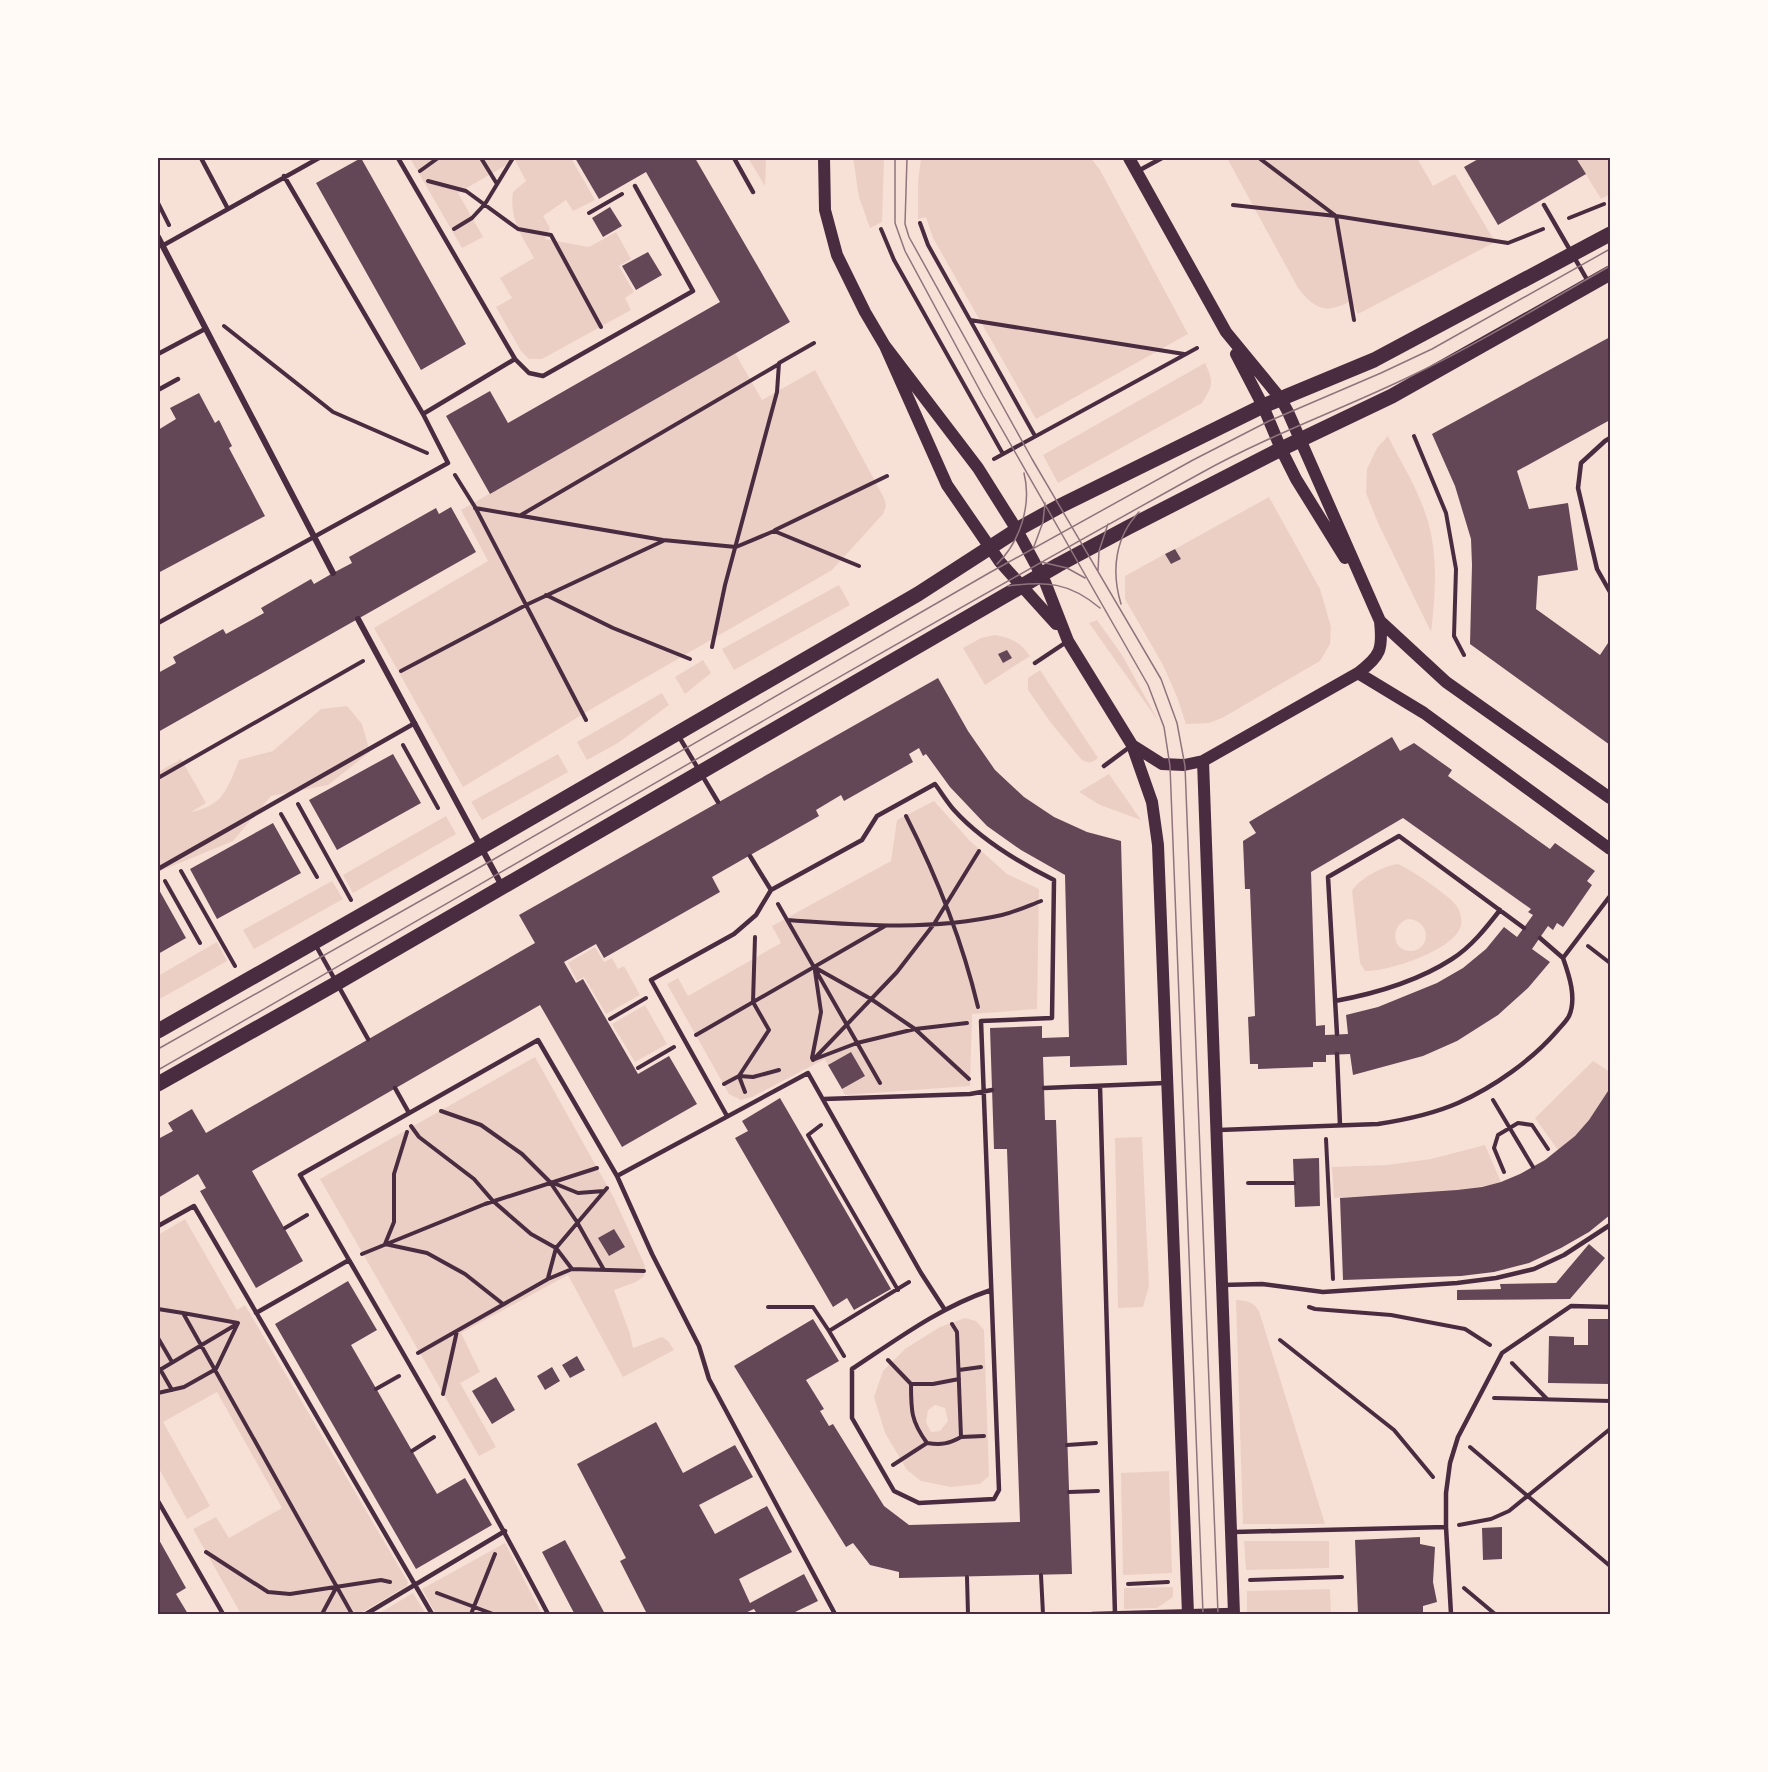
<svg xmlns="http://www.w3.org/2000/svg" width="1768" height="1772" font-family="'PT Sans',sans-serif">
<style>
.green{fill:#ebcfc5;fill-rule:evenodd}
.building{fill:#644757;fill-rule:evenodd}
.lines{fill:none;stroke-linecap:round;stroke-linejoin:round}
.path{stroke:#4a2c40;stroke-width:4}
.service{stroke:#4a2c40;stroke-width:4.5}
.minor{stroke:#4a2c40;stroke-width:6}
.secondary{stroke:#4a2c40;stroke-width:12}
.primary{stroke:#4a2c40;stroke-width:15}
.tram{stroke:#8f747c;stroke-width:1.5}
.neatline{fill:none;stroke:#4a2c40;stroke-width:2}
</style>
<rect width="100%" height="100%" fill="#f7e1d7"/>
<!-- green -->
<path class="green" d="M410,158H571L595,200L573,211L566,200L543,216L550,228L545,239L589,247L616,232L631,259L619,266L634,292L625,298L631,310L542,359H529L521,351L496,307L512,298L500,278L534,258C522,236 509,219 513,192L526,181L515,160L458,193L483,237L462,248Z
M748,158H766L765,186Z
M853,158H884L882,222L870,228L859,197Z
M921,158H1091L1100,170L1188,334L1036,419L933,238L926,217L918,219V182Z
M1227,158H1417L1433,186L1455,174L1495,242L1358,314L1351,301C1326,314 1315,310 1298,288Z
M1576,158H1610V194L1601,199Z
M735,353L762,400L815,370L884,498L886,506L883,514L832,570L598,705L463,787L374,628L488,561L461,510Z
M1205,363C1214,382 1213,386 1202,403L1058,483L1043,455Z
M1388,436C1399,459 1414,482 1423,507C1439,546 1436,591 1431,632L1378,523L1366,493L1367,469L1377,448Z
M1269,497L1320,589L1331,627L1330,644L1320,661L1222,718L1209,723L1186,724L1177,697L1163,665L1125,599V576L1165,554L1171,564L1180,559L1175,549Z
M839,585L850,605L734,670L722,649Z
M1097,620L1122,655L1159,722L1089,623Z
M995,635C1011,638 1020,642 1030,656L985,685L963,648L981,638Z
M703,660L711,673L685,694L675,677Z
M1040,670L1098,758C1092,763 1088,764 1081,759L1051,723L1028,690V678Z
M662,693L669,705L618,743L587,760L577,742Z
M347,706L362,724L370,752L328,785L271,796L233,841L158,872V772L181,759L206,803L191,812C223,806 228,788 239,760L273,751L321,709Z
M558,754L568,772L482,820L471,802Z
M1109,774L1141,820L1100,805L1079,792Z
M934,801L969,840L1007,874L1039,889L1037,1009L972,1014L970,1086L845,1095L842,1089L851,1052L828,1065L825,1059L752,1097L741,1100L729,1094L667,984L678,978L688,996L781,943L772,926L891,861L897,820Z
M446,816L456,834L353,893L343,875Z
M1398,864C1410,869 1447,894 1455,904C1460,909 1462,918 1461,925C1456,950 1387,972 1365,971L1360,963L1352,891C1360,878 1383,866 1398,864ZM1408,919C1432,920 1431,951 1410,951C1390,950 1391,924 1408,919Z
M332,881L343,899L254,949L243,930Z
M217,942L227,961L158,1000V976Z
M595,947L604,962L612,958L618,969L624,966L640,995L606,1014L584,977L577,981L568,963Z
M645,1005L667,1044L635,1062L612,1024Z
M535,1057L614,1198L645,1266L644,1276L636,1282L614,1290L630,1334L633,1348L662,1337L668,1341L674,1350L623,1377L568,1275L461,1333L480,1372L460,1383L496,1447L479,1456L320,1179Z
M1593,1061L1610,1072V1088L1589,1120L1575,1136L1558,1150L1535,1118Z
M1142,1137L1149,1286L1143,1307L1118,1308L1115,1138Z
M1485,1145L1501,1182C1447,1196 1389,1194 1334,1198L1332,1167L1387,1165L1431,1159Z
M185,1219L237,1310L245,1305L408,1582L407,1586L359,1614H241L193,1529L216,1517L229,1538L282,1508L217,1392L163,1422L210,1506L187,1519L158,1467V1235Z
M1236,1300C1247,1301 1253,1301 1259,1311L1325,1524H1243Z
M965,1318L976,1321L984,1330L989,1476L980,1484L951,1487L921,1481L907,1470L885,1433L874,1397L883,1371L905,1349L940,1327ZM935,1405L945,1408L948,1421L940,1431L931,1432L926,1422L928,1410Z
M1169,1471L1172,1573L1123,1575L1121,1473Z
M1244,1541H1329V1568L1246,1570Z
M505,1543L542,1614H436L422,1589Z
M1173,1587V1597L1157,1608L1124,1609V1588Z
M1330,1589L1331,1614H1247V1591Z
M413,1593L426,1614H378Z"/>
<!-- building -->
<path class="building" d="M361,158L466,344L421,370L316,183Z
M575,158H695L790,322L490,494L446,416L490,391L508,423L720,302L646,172L599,199Z
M1480,158H1576L1586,174L1498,225L1464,167Z
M610,207L622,226L603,237L592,218Z
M648,252L662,275L636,290L622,266Z
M1610,337V420L1517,471L1529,509L1568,503L1578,570L1538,576L1536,609L1600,655L1610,640V745L1470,644L1472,565L1471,539L1455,486L1432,434Z
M199,393L215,423L219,420L232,446L229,448L265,516L158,573V430L176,419L170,408Z
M451,507L476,552L158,732V673L176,663L173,657L223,629L226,634L264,613L261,608L311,579L314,584L333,573L352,563L349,557L436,508L439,514Z
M1175,549L1181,559L1171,564L1165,554Z
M1007,650L1012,658L1003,663L998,654Z
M938,678L968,731L995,770L1024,797L1054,817L1087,832L1121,841L1127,1065L1070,1067V1056L1043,1057L1045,1120H1056L1072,1574L899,1578V1572L870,1565L853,1543L846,1547L734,1366L813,1319L839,1361L806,1380L824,1409L820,1411L829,1426L833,1424L884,1506L909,1525L1020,1522L1007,1149H994L990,1028L1042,1026V1038L1069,1037L1065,875L1021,850L987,826L950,787L926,754L923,756L919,748L909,754L913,762L844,801L841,795L816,810L819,816L712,877L720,892L604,958L596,944L564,962L576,983L583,979L638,1074L669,1056L697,1104L622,1147L540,1005L252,1171L303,1261L256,1288L200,1191L206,1188L198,1174L158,1198V1139L173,1131L168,1123L192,1109L206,1133L535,943L519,915Z
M1392,737L1400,751L1414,743L1452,770L1448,776L1550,849L1555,843L1595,871L1587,881L1592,885L1563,927L1557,923L1553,930L1548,926L1532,949L1550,962L1528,988L1498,1015L1457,1041L1423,1056L1353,1075L1350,1054L1326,1055V1062H1313V1067L1258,1069V1064H1250L1248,1017L1255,1016L1250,889H1245L1243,841L1256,833L1249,822ZM1403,818L1531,909L1528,912L1533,915L1517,937L1504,927L1486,949L1463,968L1437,983L1378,1007L1346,1015L1348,1034L1325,1035V1025L1316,1026L1311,872Z
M393,754L421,803L337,850L309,800Z
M273,823L301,873L217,919L190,869Z
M158,888L186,938L158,954Z
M851,1052L865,1076L842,1089L828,1065Z
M1610,1088V1215L1589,1232L1561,1248L1529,1263L1494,1272L1461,1276L1343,1280L1340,1198L1457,1190L1482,1187L1501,1182L1520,1174L1545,1160L1575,1136L1589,1120Z
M780,1098L891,1289L854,1310L847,1298L833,1307L735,1138L748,1131L742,1121Z
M1319,1158L1320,1206L1295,1207L1293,1159Z
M614,1229L625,1247L609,1256L598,1238Z
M1589,1244L1605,1258L1570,1299L1457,1300V1290L1501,1289L1500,1284L1556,1283Z
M348,1281L377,1330L351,1345L437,1494L465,1478L492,1525L416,1569L275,1324Z
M1588,1319H1610V1384L1548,1383L1549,1336L1574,1337V1345H1588Z
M577,1356L585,1370L570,1378L562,1365Z
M552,1367L560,1381L545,1390L537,1376Z
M496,1377L515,1410L492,1424L472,1391Z
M656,1422L683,1473L735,1445L753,1477L699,1505L715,1534L767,1506L792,1552L739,1579L750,1603L804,1574L818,1601L791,1614H757L754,1609L743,1614H647L620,1561L626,1558L577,1464Z
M1502,1527V1559L1483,1560L1482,1528Z
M1420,1537V1544L1435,1547L1433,1582L1437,1602L1423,1606V1614H1358L1355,1540Z
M158,1538L186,1588L176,1594L188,1614H158Z
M565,1540L598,1601L605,1614L574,1613L542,1552Z"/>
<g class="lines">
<!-- path -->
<path class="path" d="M481,158L497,184
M1259,158L1336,216L1354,320
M420,171L438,158
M428,181L466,191L518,229L551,235L601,327
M158,203L169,225
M1233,205L1336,216L1508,243L1543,229
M589,213L622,194
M1569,218L1604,204
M920,223L928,245L1035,436
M454,229L472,218L485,204L513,158
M881,229L894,260L1003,454
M970,320L1184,354
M224,326L333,412L427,453
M1414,436L1446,513L1456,569L1454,636L1464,655
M994,459L1197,348
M455,475L475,507L586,720
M475,508L663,540L736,547L774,531L859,566
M521,515L779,364
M775,530L887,476
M546,595L613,628L690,659
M712,647L725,585L777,392L779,363L814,343
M401,671L526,605L663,541
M403,745L438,808
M158,778L363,661
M298,804L351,900
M281,814L317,877
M906,816C937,877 962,940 978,1007
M181,871L235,966
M165,881L200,943
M778,904L880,1083
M787,920C859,925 931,931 1002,915C1015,912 1028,906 1041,901
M1588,946L1610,963
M814,967L871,999L915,1029L967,1023
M610,1019L646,998
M696,1035L885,926
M812,1058L821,1012L815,971
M815,1059L857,1043L915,1029L969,1079
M813,1060L897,972L934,924L979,851
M638,1068L674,1047
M724,1084L739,1076L769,1030L753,1002L755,937
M745,1092L739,1076L753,1077L779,1070
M1493,1100L1533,1167
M441,1111L481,1125L522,1154L550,1182L577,1222L604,1270
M821,1125L808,1135L898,1290
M411,1126L419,1137L474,1179L493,1201L531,1234L556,1248L572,1269
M407,1132L394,1174V1222L385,1244L427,1253L465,1274L503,1304
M1326,1139L1333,1279
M1504,1172L1494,1148L1498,1135L1518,1123L1532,1125L1548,1149
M551,1182L578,1193L604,1191
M1248,1183H1294
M285,1228L307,1215
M362,1254L485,1204L597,1168
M548,1278L556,1248L607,1188
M768,1307H813L829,1331L909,1282
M1309,1307L1315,1309L1391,1315L1465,1329L1490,1345
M158,1309L183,1313L352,1614
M952,1324L957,1332L961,1437L984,1436
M829,1331L844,1356
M158,1338L172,1362
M1280,1340L1394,1430L1433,1477
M418,1353L548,1279L572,1269L644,1271
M888,1360L911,1384H933L959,1379
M1512,1363L1547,1399
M160,1369L172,1390
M959,1370L981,1367
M158,1371L237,1324
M911,1384C911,1411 911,1421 927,1443
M376,1389L399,1376
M158,1393L184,1387L216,1369L238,1323L183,1313
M443,1394L457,1331
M1494,1398L1610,1401
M1067,1445L1096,1443
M1470,1447L1610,1566
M412,1451L434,1437
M893,1465L927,1443C941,1445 949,1444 961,1437
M1069,1492L1098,1491
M1459,1525L1491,1519L1509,1511L1610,1429
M206,1552L268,1592L290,1594L381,1580L390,1582
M1041,1575L1043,1614
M967,1577L968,1614
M1250,1580L1342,1577
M1128,1584L1168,1582
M1464,1588L1495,1614
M437,1593L493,1614
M322,1614L336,1588
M471,1614L495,1554"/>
<!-- service -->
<path class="service" d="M201,158L228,209
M398,158L515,359L423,414
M734,158L753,192
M1138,171L1162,158
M1544,205L1589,283
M162,246L319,158
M158,354L205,329
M515,359L529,373L543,376L693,291L635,186
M158,390L178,379
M1610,438L1605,441L1581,463L1578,488L1597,569L1610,592
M158,623L448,463L423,414L284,176
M1035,663L1068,641
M678,735L718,802
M1104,766L1131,746
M750,856L771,890
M158,869L415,723
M1540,938L1563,958
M315,944L368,1039
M1335,1001C1373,994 1418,981 1452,959C1471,947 1486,928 1500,910
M1337,1034L1328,877L1399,836L1524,928
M1337,1054L1340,1125
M1100,1086L1115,1614
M395,1088L409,1113
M1044,1088L1165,1083
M824,1099L970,1094L992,1090
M727,1116L651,980L734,934L756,915L771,890L862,840L877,816L935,784C941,792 947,802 954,810C981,840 1018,862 1054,880L1052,1018L981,1021L999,1490L994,1499L919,1503L894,1491L852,1418V1369C896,1340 940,1307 991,1290
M1219,1130L1378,1124C1404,1120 1433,1114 1458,1103C1494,1087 1532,1060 1557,1031C1561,1026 1566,1022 1569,1016C1577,998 1569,975 1563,958L1610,896
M617,1176L808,1073L921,1273L945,1310
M158,1226L194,1206L432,1614
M349,1260C417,1377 485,1494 548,1614
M1222,1285L1262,1284L1323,1292L1457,1283L1496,1278L1534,1269L1564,1255L1610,1225
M256,1313L349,1260L300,1175L538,1040L617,1176L652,1254L699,1346L709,1379L835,1614
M158,1501L223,1614
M1446,1527V1493L1450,1463L1458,1437L1502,1353L1571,1306L1610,1307
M1234,1532L1446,1527L1451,1614
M366,1614L505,1531
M1092,1614L1233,1610"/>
<!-- minor -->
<path class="minor" d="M158,237L333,573
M358,619L502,886"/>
<!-- secondary -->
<path class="secondary" d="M824,158L825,210L837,255L865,312L885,346L947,485L1000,562L1056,624
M885,346L978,468L1017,530L1045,582L1068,641L1132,745L1162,764L1184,765L1203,761L1358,673C1381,656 1383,649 1380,621L1288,412L1281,399L1226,332L1129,158
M1236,354L1263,406L1281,449L1296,479L1345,558
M1380,621L1446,682L1610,798
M1358,673L1424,713L1610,849
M1132,745L1152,802L1158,845L1188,1614
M1203,761L1234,1614"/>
<!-- primary -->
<path class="primary" d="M158,1031L481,847L918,594L1020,528L1060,506L1263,406L1374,360L1610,234
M158,1084L337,983L1058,565L1127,528L1281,449L1392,396L1610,273"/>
<!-- tram -->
<path class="tram" d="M895,158V223L905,251L983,396L1148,685L1164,727L1170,766L1203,1614
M907,158L905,224L909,237L1032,459L1161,679L1177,723L1185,766L1218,1614
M1033,549L1043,522L1045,503
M1041,562L1067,568L1085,578
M997,564C1020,542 1032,505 1024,473
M1098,571L1099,551L1108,524
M1008,586C1046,581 1069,582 1100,608
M1121,604C1111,571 1115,537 1139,512
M158,1049L489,862L989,573L1193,460L1269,421L1381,373L1432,349L1610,249
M158,1070C505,871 851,667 1201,473C1269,435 1343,409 1413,375C1481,342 1545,303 1610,266"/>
</g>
<!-- border -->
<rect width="1768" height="1772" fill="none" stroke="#fffaf5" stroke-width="318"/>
<rect x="159" y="159" width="1450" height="1454" class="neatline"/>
</svg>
